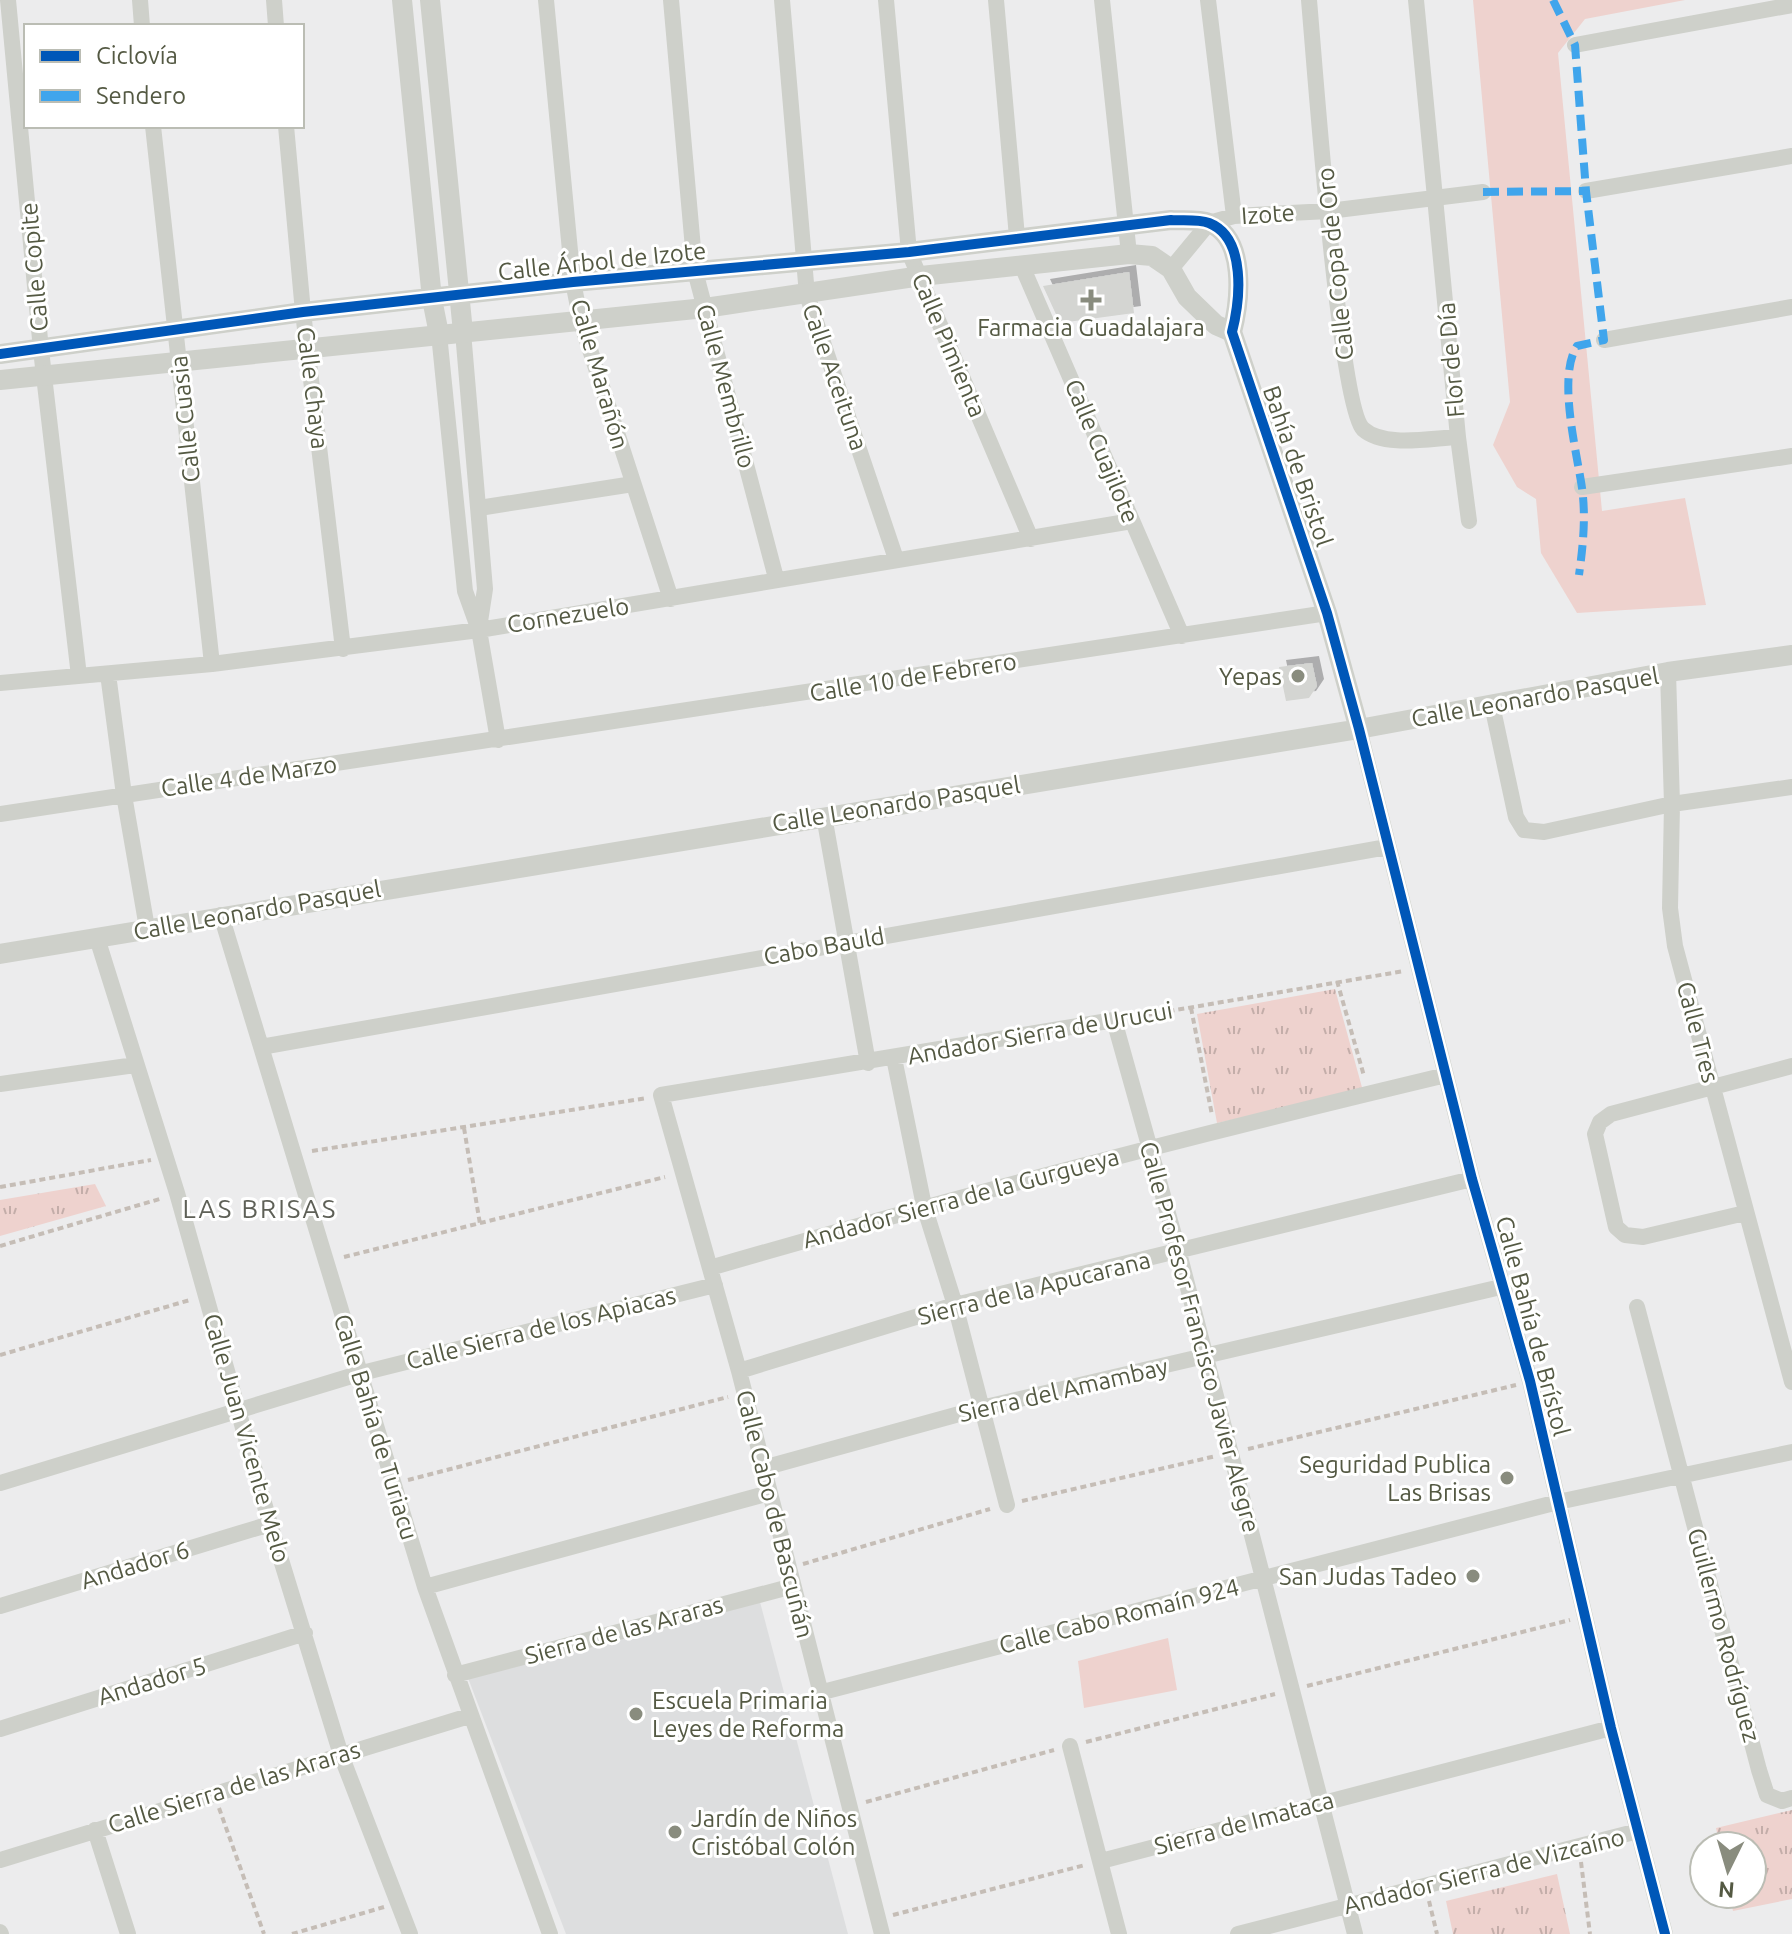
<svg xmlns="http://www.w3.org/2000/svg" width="1792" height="1934" font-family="Ubuntu,sans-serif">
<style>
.education{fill:#dddedf}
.grass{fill:#eed2ce}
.park{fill:url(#park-tufts)}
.building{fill:#d4d5d2;filter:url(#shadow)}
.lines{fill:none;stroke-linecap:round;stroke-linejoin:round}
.path{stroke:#c5bdb6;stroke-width:4;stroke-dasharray:6 4;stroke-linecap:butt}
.minor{stroke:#ced0ca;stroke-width:16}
.tertiary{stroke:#ced0ca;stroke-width:20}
.quiet{stroke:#40a5ec;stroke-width:8;stroke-dasharray:16 8;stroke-linecap:butt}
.cycleway-casing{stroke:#fff;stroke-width:15}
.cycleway{stroke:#0057b8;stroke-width:10}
.poi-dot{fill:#898c7e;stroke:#fff;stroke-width:3}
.labels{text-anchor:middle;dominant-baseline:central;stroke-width:6;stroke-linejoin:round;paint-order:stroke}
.street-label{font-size:24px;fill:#545943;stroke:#fff}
.poi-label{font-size:24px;fill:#545943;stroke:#fff;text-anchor:end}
.neighbourhood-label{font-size:26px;letter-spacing:2px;fill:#5e6057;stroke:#fff}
</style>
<defs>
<pattern id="park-tufts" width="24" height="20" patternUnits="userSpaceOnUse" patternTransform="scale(2)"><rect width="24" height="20" fill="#eed2ce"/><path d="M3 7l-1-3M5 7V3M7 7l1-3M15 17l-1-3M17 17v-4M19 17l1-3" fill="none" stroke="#c3ada9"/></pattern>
<filter id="shadow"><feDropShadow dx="7" dy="-7" stdDeviation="0" flood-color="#0004"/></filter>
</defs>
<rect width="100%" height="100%" fill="#ececed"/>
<!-- education -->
<path class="education" d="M760,1602L848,1934H566L468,1678Z"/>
<!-- grass -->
<path class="grass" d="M1473,0H1685L1585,19L1558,53L1602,511L1685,498L1706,605L1577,613L1541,553L1536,499L1517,487L1493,445L1510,402Z
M1168,1638L1177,1690L1084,1708L1078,1661Z"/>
<!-- park -->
<path class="park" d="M1335,989L1363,1091L1217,1123L1197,1014Z
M95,1184L106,1206L0,1236V1200Z
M1792,1810V1899L1733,1911L1729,1894H1752V1846H1720L1716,1828Z
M1557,1874L1570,1934H1453L1446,1901Z"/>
<!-- building -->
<path class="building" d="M1129,272L1134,313L1060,323L1043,286Z
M1312,663L1317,686L1309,698L1286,701L1279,667Z"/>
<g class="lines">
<!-- path -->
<path class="path" d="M1337,981L1364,1076
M1191,1008L1212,1115
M1129,1018L1404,971
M464,1128L480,1224
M312,1151L647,1098
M0,1187L151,1160
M0,1246L163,1198
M344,1257L665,1177
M0,1355L190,1300
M1248,1449L1516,1385
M408,1480L728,1397
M1022,1501L1216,1456
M803,1564L990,1509
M1307,1686L1570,1620
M1086,1742L1275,1694
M866,1802L1054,1750
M219,1808L264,1934
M1581,1862L1590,1934
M1429,1901L1437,1934
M893,1915L1085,1865
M292,1934L384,1907"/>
<!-- minor -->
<path class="minor" d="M8,0L41,350L79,676
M140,0L142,26
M274,0L276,26
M546,0L573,282L581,322L671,599
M671,0L695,271L776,578
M782,0L807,295L896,559
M886,0L909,252L1031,539
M996,0L1017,237
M1102,0L1129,254
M1208,0L1234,216
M1309,0C1314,56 1339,406 1363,429C1384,448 1431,438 1458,437
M1416,0L1458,437L1469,521
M1575,45L1792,5
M153,126L212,664
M286,126L303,312L343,649
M1586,191L1792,156
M1022,266L1182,636
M1171,269L1209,223L1234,216L1329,211L1483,192
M463,332L485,589L479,628
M439,334L465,591L479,630L498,740
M1604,340L1792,307
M1582,487L1792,456
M479,508L633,484
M1668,672L1672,804L1670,908L1675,946L1792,1382
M108,674L124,795L147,928
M0,683L212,664L479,630L1132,521
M1492,705L1516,817L1524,830L1544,832L1672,804L1792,787
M1359,729L1472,1179L1530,1381L1611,1728L1665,1934
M0,814L1327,613
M824,816L868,1063
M221,915L425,1587L550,1934
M97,938L177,1193L270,1524L341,1755L410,1934
M261,1047L1387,847
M894,1058L924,1206L955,1305L1007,1505
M0,1084L135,1065
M1745,1213L1643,1237L1625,1235L1616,1227L1595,1134L1600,1122L1611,1114L1792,1066
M710,1268C954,1197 1199,1134 1446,1075
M1637,1307L1759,1770L1767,1795L1782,1801L1792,1798
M739,1371L955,1305L1472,1179
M763,1468L981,1408L1505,1286
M0,1483L358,1374L715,1285
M425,1587L769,1493
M0,1606L270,1524
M455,1675L793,1586
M819,1693L1558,1502L1792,1452
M0,1729L305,1633
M1070,1746L1119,1934
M95,1830L128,1934
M0,1860L469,1716
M1101,1861L1611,1728
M0,1932L1,1934
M882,1934L739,1371L661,1095L1114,1020L1179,1253L1355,1934
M1238,1934L1638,1831"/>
<!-- tertiary -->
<path class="tertiary" d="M402,0L432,299L439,334
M430,0L463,332
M0,354L303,312L573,282L909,252L1171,220C1183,221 1198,219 1209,223C1247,238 1240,301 1232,332L1327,613L1359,729
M0,380L705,308L921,276L1129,254L1152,256L1171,269L1187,297L1216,325L1232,332
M0,954L1359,729L1668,672L1792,655"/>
<!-- quiet -->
<path class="quiet" d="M1553,0L1575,45L1586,191L1604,340L1577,346C1557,377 1577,453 1582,488C1586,517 1583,546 1579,575
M1483,192L1586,191"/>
<defs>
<path id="cycleway" d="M0,354L303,312L573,282L909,252L1171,220C1183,221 1198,219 1209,223C1247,238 1240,301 1232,332L1327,613L1359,729L1472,1179L1530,1381L1611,1728L1665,1934"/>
</defs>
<!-- cycleway casing -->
<use href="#cycleway" class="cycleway-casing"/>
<!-- cycleway -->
<use href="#cycleway" class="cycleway"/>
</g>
<!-- markers -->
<g class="poi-dot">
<path d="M1087 288h8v8h8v8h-8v8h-8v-8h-8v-8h8z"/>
<circle cx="1298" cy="676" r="8"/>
<circle cx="1507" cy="1478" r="8"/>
<circle cx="1473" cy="1576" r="8"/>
<circle cx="636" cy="1714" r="8"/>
<circle cx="675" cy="1832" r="8"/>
</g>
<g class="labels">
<!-- street labels -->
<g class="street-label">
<text transform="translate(1268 214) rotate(-4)">Izote</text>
<text transform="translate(602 261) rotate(-6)">Calle Árbol de Izote</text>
<text transform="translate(1335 264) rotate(-96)">Calle Copa de Oro</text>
<text transform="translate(34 267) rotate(-95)">Calle Copite</text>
<text transform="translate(949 345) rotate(67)">Calle Pimienta</text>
<text transform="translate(1451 360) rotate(-95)">Flor de Día</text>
<text transform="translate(600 374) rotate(74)">Calle Marañón</text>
<text transform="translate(835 377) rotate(71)">Calle Aceituna</text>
<text transform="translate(726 386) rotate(75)">Calle Membrillo</text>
<text transform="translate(313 388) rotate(83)">Calle Chaya</text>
<text transform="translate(185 419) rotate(-96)">Calle Cuasia</text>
<text transform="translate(1102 451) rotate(67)">Calle Cuajilote</text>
<text transform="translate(1298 466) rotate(71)">Bahía de Bristol</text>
<text transform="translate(568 615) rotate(-9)">Cornezuelo</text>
<text transform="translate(913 677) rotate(-9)">Calle 10 de Febrero</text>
<text transform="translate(1535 697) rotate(-10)">Calle Leonardo Pasquel</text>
<text transform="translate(249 776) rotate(-8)">Calle 4 de Marzo</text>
<text transform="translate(896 804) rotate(-9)">Calle Leonardo Pasquel</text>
<text transform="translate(257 910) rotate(-10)">Calle Leonardo Pasquel</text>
<text transform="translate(824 946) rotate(-10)">Cabo Bauld</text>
<text transform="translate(1698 1032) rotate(75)">Calle Tres</text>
<text transform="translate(1040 1033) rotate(-10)">Andador Sierra de Urucui</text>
<text transform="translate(961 1198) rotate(-15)">Andador Sierra de la Gurgueya</text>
<text transform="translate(1034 1288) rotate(-14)">Sierra de la Apucarana</text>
<text transform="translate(1533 1326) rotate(75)">Calle Bahía de Brístol</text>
<text transform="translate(541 1328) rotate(-14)">Calle Sierra de los Apiacas</text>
<text transform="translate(1200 1337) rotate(75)">Calle Profesor Francisco Javier Alegre</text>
<text transform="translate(1063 1390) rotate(-13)">Sierra del Amambay</text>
<text transform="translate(376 1427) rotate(73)">Calle Bahía de Turiacu</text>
<text transform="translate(247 1438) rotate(74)">Calle Juan Vicente Melo</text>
<text transform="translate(775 1514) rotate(76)">Calle Cabo de Bascuñán</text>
<text transform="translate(135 1565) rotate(-17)">Andador 6</text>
<text transform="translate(1119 1616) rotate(-14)">Calle Cabo Romaín 924</text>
<text transform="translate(624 1630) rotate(-15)">Sierra de las Araras</text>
<text transform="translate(1724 1635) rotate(75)">Guillermo Rodríguez</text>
<text transform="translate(152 1681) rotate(-17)">Andador 5</text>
<text transform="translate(234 1787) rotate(-17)">Calle Sierra de las Araras</text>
<text transform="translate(1244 1823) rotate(-15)">Sierra de Imataca</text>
<text transform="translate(1484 1871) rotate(-14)">Andador Sierra de Vizcaíno</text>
</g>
<!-- poi labels -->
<g class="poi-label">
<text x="1091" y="327" text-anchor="middle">Farmacia Guadalajara</text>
<text x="1282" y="676">Yepas</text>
<text x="1491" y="1464">Seguridad Publica<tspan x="1491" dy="28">Las Brisas</tspan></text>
<text x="1457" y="1576">San Judas Tadeo</text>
<text x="652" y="1700" text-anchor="start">Escuela Primaria<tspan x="652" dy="28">Leyes de Reforma</tspan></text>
<text x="691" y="1818" text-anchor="start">Jardín de Niños<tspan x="691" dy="28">Cristóbal Colón</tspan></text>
</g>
<!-- neighbourhood labels -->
<g class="neighbourhood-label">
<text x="260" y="1208">LAS BRISAS</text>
</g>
</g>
<!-- legend -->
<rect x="24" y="24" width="280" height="104" fill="#ffffff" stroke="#bbbdb4" stroke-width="2"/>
<rect x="40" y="50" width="40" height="12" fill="#0057b8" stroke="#bbbdb4" stroke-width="2"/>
<text x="96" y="64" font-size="24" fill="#545943">Ciclovía</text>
<rect x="40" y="90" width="40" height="12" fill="#40a5ec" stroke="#bbbdb4" stroke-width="2"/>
<text x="96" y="104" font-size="24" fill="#545943">Sendero</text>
<!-- north arrow -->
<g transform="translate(1728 1870) rotate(185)"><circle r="38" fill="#ffffff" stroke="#bbbdb4" stroke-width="2"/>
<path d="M0-6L14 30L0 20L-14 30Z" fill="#898c7e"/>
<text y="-12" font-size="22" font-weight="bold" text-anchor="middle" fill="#545943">N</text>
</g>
</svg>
